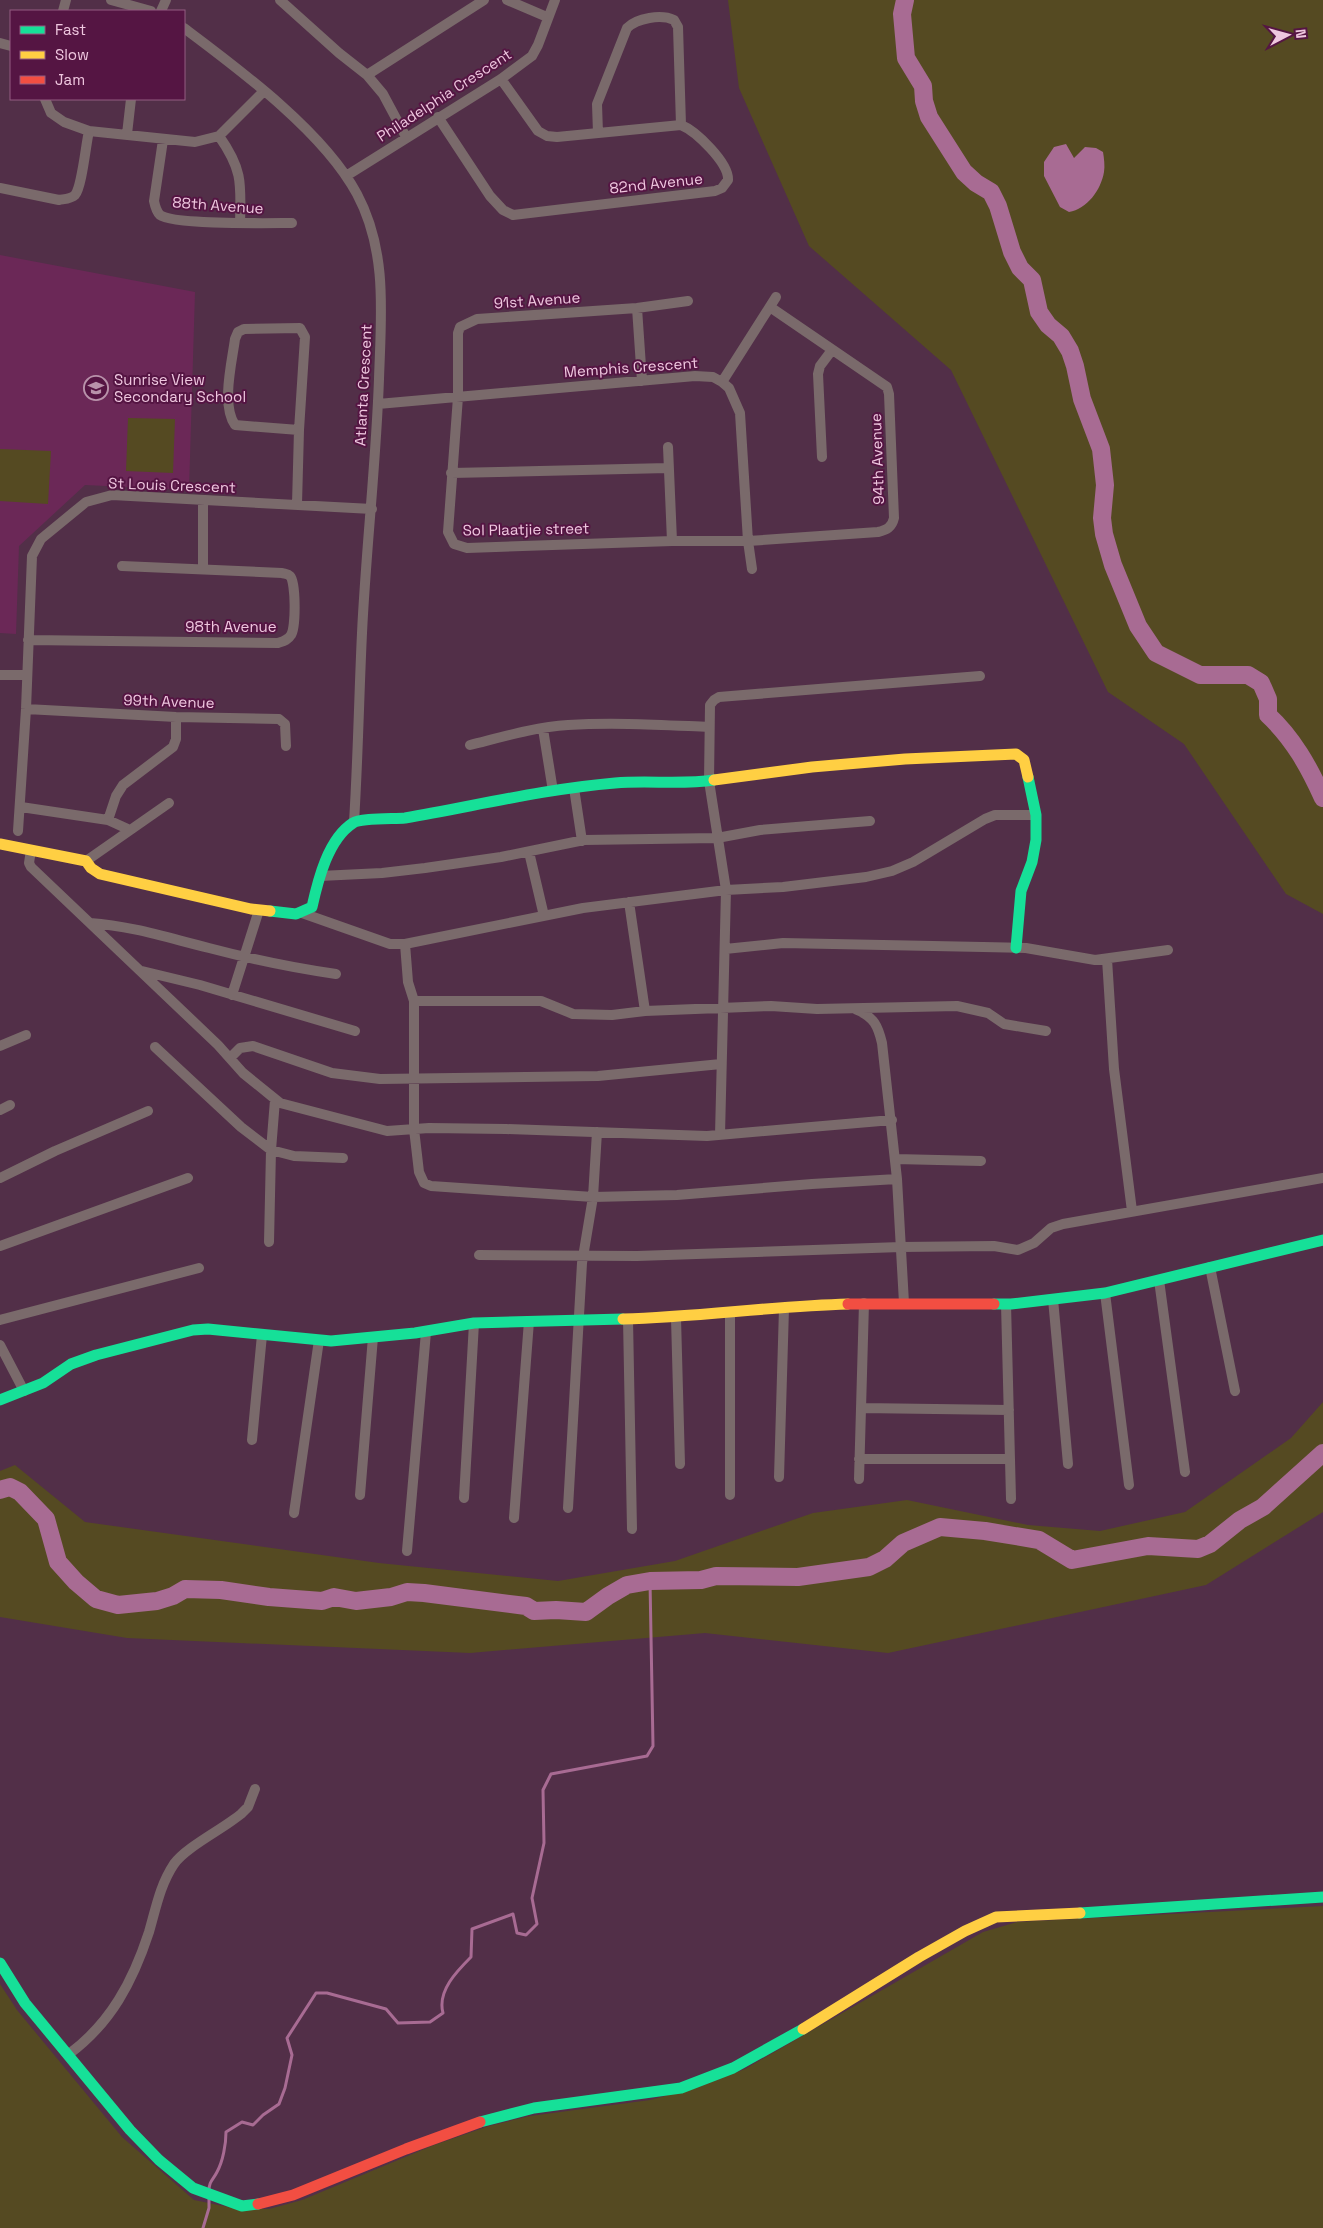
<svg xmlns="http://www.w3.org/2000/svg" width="1323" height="2228" font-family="'Space Grotesk',sans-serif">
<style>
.built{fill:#6b2857}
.green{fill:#554a22}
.water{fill:#a86b93}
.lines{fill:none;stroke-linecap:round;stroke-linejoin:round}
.stream{stroke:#a86b93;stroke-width:3}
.river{stroke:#a86b93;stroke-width:18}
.street{stroke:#7a6a6b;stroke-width:10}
.fast{stroke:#16e098;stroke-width:11}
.slow{stroke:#ffcf43;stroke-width:11}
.jam{stroke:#f24e42;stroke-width:11}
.labels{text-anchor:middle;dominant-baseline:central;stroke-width:4;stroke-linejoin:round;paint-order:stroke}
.street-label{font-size:15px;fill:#efc7df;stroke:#551543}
.poi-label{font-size:15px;fill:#efc7df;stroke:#551543;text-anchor:start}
</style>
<rect width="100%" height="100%" fill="#522f48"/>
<!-- built -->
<path class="built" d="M0,255L195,292L189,490L85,485L19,546L16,634L0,633Z"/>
<!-- green -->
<path class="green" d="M728,0H1323V914L1286,894L1184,744L1108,692L951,370L809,246L739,88Z
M128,418L175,419L173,473L126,471Z
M0,449L51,451L48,504L0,501Z
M1323,1402V1512L1206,1585L888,1653L705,1633L470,1653L127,1638L0,1617V1471L15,1465L85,1522L379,1563L558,1581L675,1561L813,1513L907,1500L1028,1525L1100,1531L1185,1512L1291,1438Z
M1323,1906V2228H0V1984L17,2010L122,2137L194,2200L233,2208L269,2209L302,2200L434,2145L489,2126L530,2116L650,2100L699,2087L745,2069L983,1932L1017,1922Z"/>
<!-- water -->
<path class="water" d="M1066,144L1074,158L1085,147L1096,148L1103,152C1104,158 1105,166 1104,172C1101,190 1087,209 1069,212L1060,207L1044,176V162L1054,147Z"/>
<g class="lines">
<!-- stream -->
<path class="stream" d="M209,2191C209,2181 213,2180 217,2172C223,2161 226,2144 226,2132L242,2122L253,2125L263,2115L279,2104L285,2088L292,2055L287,2038L316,1993H327L386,2009L398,2023L430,2022L443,2013C437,1991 457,1971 471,1957L472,1929L513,1914L517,1933L526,1935L537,1924L532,1898L544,1843L543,1790L551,1774L647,1756L653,1746L650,1581
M203,2228L209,2208V2197"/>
<!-- river -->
<path class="river" d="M905,0L902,14L906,58L923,86L924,101L929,117L964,172L976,183L991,192L998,206L1012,252L1020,268L1032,280L1039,312L1048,325L1061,336L1070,351L1075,366L1082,399L1101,449L1105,485L1102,518L1104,534L1113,565L1138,626L1156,653L1200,675H1248L1261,683L1268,699V715C1293,738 1309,767 1323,798
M0,1490L10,1487L20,1492L46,1519L58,1562L76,1582L96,1599L118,1605L157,1601L173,1596L185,1589L221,1590L269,1597L322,1601L334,1597L356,1601L391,1597L407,1592L424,1593L526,1606L534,1611L556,1610L586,1612L608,1596L627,1585L650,1581L701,1580L716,1576L798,1577L869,1567L885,1559L903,1543L940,1527L985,1531L1039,1540L1072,1560L1148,1546L1198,1549L1210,1544L1240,1520L1263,1507L1323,1453"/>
<!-- street -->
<path class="street" d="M111,0L151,11
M280,0L339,53L367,75L383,94L406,137
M507,0L547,17
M63,11L66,0
M161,11L166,0
M184,28C240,70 324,132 357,194C388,252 381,316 379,379C376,464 366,549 362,633C359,696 358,759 354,822
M0,43L11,46
M367,75L484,0
M45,99L51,113L64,122L89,131L195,142L219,136L264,91
M438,117L490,196L503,210L513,215L715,191L722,188L728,180C729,163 696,131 681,125L557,137L547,136L538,131L501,79
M598,133L597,104L627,28C637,18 661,14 674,20L678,27L681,125
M127,134L131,99
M219,136C243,170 241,184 240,223
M163,140L154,201C155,206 156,211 160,215C173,225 271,223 292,223
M346,176L501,79L532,56L538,45L555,0
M0,188L59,200C64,199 71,199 75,195C82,187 86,143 89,131
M688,301L637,308L477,319L460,327L458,333V397L448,532L454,544L467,548L672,541H748L878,532C887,530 892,527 894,518L889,394L887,387L770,307
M637,308L642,381
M722,382L776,297
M378,404L695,376L713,377L722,382L729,388L740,413L748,541L752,569
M668,447L672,541
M822,457L818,374L820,366L832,350
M451,473L668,468
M297,504L299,430L305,337L300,328L244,329L238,332L235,339C232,362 221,405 235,425L299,430
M203,568V500
M28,640L278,643C284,641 288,640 291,635C296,628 296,582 290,576C288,574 285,574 282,573L122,566
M0,675H26
M26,709L176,717L279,719L285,724L286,746
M543,729L553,791
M470,745C502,737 535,727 568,725C615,722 662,725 709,727
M574,788L582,841
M21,807L108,820L130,830
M108,820L116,796L123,785L173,747L176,739V717
M18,831L26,709L32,556L41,539L86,502L112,495L372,509
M31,850L29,863L31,867L218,1045L243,1073L280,1103L387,1131L429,1128L506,1129L707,1136L892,1120
M529,852L544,916
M86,861L169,803
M320,876L382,873L425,868L501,857L584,840L717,838L760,830L870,821
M629,902L645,1011
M302,913L390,944H405L583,908L726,890L783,887L866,877L892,871L913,862L985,819L995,815H1036
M90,923C132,926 168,938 209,948C251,959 293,968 336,974
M405,944L408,982L414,1001V1129L419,1172L424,1183L431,1186L593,1197L677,1195L812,1184L897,1179
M725,949L783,943L983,947L1026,948L1095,960L1168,950
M1107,959L1114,1069L1132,1211
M142,971L200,985L355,1031
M232,995L259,910
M414,1001H541L573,1014L612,1015L645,1011L771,1006L817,1009L957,1006L988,1013L1004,1024L1046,1031
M857,1010C874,1017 878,1026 882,1043L897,1179L904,1303
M0,1046L26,1035
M155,1047L241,1127L271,1150L294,1156L343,1158
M230,1058L240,1048L253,1046L332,1073L380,1079L598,1076L721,1064
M0,1110L10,1105
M720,1135L726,890L709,781L710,705L714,700L719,697L980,676
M895,1159L981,1161
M0,1178L55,1151L148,1111
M269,1242L271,1150L275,1100
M0,1246L188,1178
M479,1255L637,1256L901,1247L994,1246L1018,1250L1034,1243L1051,1228L1063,1224L1323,1178
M1210,1267L1235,1391
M1159,1280L1185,1472
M1105,1293L1129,1485
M1053,1299L1068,1464
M1006,1304L1011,1499
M676,1318L680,1464
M628,1319L632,1529
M0,1320L199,1268
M0,1345L24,1391
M861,1408L1009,1410
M252,1440L262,1335
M859,1459H1010
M779,1477L784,1308
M859,1479L864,1303
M360,1495L373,1337
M730,1495V1313
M464,1498L474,1323
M568,1508L582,1263L593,1197L597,1132
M294,1513L319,1340
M514,1518L529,1321
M407,1551L426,1332
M69,2054C111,2023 133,1981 149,1932C156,1908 160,1885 174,1864C186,1847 223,1829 241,1814L248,1807L255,1789"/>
<!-- fast -->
<path class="fast" d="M270,911L296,914L312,907C318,880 328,839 353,823C360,818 394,819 405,818C475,806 544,789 615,783C648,780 681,785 714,780
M1016,948L1021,891L1032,862L1036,840V815L1028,777
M994,1304H1011L1105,1293L1323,1240
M0,1400L43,1383L71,1364L96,1355L193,1330L208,1329L331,1341L415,1333L474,1323L623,1319
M1080,1913L1323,1897
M0,1963L25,2003L130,2130L159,2160L193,2188L242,2206L258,2204
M480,2122L534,2108L681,2088L733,2068L803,2029"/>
<!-- slow -->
<path class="slow" d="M714,780L812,767L905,759L1016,754L1024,760L1028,777
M0,844L86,861L91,868L100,874L251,909L270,911
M623,1319C698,1317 773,1306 848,1304
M803,2029L919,1957L965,1931L996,1917L1080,1913"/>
<!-- jam -->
<path class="jam" d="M848,1304H994
M258,2204L293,2195L406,2149L480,2122"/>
</g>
<!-- icons -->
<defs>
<symbol id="school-ring" viewBox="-11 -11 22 22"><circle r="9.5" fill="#551543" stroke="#b892aa" stroke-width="1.5"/><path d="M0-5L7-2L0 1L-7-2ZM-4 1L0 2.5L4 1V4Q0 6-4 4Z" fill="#b892aa"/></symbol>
</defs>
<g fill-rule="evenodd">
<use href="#school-ring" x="82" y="374" width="28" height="28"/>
</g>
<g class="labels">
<!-- street labels -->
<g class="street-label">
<text transform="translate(444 95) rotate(-33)">Philadelphia Crescent</text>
<text transform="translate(656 183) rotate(-6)">82nd Avenue</text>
<text transform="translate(218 205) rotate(4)">88th Avenue</text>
<text transform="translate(537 300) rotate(-4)">91st Avenue</text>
<text transform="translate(631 367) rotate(-4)">Memphis Crescent</text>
<text transform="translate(363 385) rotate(-87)">Atlanta Crescent</text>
<text transform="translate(877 459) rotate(-92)">94th Avenue</text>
<text transform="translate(172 485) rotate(2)">St Louis Crescent</text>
<text transform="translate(526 529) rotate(-1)">Sol Plaatjie street</text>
<text x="231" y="626">98th Avenue</text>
<text transform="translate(169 701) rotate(2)">99th Avenue</text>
</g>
<!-- poi labels -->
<g class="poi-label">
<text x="114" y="379">Sunrise View<tspan x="114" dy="17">Secondary School</tspan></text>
</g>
</g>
<!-- legend -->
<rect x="10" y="10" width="175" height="90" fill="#551543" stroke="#935c81"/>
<rect x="20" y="26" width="25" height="8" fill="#16e098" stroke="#935c81"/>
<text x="55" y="35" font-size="15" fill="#efc7df">Fast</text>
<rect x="20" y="51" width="25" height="8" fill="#ffcf43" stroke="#935c81"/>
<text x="55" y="60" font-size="15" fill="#efc7df">Slow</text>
<rect x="20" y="76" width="25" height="8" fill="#f24e42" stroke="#935c81"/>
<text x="55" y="85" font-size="15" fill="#efc7df">Jam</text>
<!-- north arrow -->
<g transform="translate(1288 35) rotate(84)" stroke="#551543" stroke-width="4" paint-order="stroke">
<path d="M0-4L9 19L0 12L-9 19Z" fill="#efc7df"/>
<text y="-8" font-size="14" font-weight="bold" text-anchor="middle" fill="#efc7df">N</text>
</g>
</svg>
